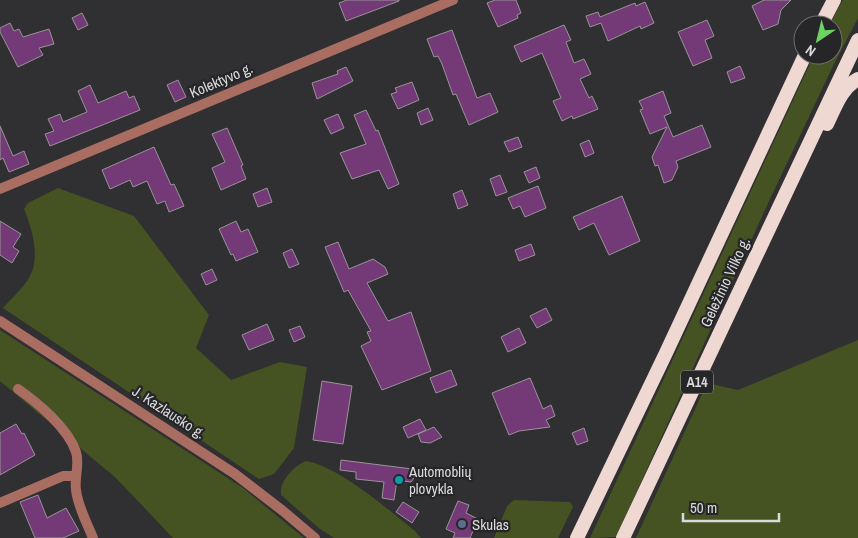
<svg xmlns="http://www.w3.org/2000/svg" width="858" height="538" font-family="'Archivo Narrow',sans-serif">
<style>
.green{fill:#455322}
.building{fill:#733a77;stroke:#989498}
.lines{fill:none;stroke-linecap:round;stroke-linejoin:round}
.minor{stroke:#a96d62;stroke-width:10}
.tertiary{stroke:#a96d62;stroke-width:10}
.trunk{stroke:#f0d8d2;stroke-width:14}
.culture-dot{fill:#0f9aa8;stroke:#262528;stroke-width:2}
.service-dot{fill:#5c6f8a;stroke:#262528;stroke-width:2}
.labels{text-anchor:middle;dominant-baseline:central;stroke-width:4.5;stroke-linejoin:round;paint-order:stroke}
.shield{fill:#262528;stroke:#a4a4a6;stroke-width:1}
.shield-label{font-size:14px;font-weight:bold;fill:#dadadc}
.street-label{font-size:15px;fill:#dadadc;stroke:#262528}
.poi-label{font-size:15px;fill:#dadadc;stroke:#262528;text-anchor:start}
</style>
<rect width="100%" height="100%" fill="#302f32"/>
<!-- green -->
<path class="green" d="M843,0H858V18L833,66L770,199L616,537L590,538L814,55H833V25H829Z
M58,188L134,216L209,315L196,348L231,380L280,362L307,367L294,448L274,474L259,479L3,308C11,299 22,289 29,278C41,257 32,229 24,209L28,203Z
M0,330L243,488L304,538H173L116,478L0,381Z
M858,340V538H636L707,383L738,390Z
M306,461C338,466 389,510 415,531L421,538H334L320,529L281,495C279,481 294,466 306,461Z
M514,500L570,502L573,507L558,538H494L507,506Z"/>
<!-- building -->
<path class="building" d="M347,0H399V1L346,21L339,3Z
M495,0H516L521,13L517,15L518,18L498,27L487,3Z
M764,0H791L781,10L778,24L763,30L752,6Z
M645,2L654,23L641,29L640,26L608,41L601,23L590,27L586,16L598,12L600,17L635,3L636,6Z
M82,13L88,25L78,30L72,18Z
M707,20L714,36L705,40L712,58L693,66L678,32Z
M10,23L14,31L19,29L23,37L49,29L54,44L39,48L43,55L18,67L0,32V28Z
M564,25L571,40L566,42L574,63L584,59L591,74L580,79L589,98L592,96L598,109L573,119L572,116L562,121L553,101L561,98L542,53L521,62L514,46Z
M452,30L477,98L490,93L498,112L469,125L456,94L453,95L442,64L438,56L434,57L427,39Z
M740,66L745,78L731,83L727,72Z
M346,67L353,81L317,99L312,83L338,74L337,71Z
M178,80L186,97L175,102L167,85Z
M412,82L419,100L398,109L391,94L397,92L395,88Z
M90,85L98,103L126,91L129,98L134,96L140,110L50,146L45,134L54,131L48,119L60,114L63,122L87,112L78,91Z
M663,91L671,113L664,116L673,137L702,125L711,147L676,161L678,167L672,180L664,183L658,165L655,166L652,157L667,127L650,134L640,110L643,109L639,101Z
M428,108L433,120L421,125L417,113Z
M366,110L376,131L378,130L399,184L388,189L379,170L352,179L340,153L366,144L354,115Z
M338,114L344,128L331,134L324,120Z
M0,126L13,156L24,151L29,164L9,172L3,158L0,160Z
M227,128L243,165L241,166L246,179L221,190L212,168L225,162L212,134Z
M518,137L522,147L509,152L504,142Z
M589,140L594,153L585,157L580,144Z
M154,147L171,185L174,184L184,206L169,212L165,201L157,204L147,181L133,187L130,180L110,189L102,170Z
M536,167L540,178L529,183L524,172Z
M500,175L507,192L496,196L490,179Z
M538,186L546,208L525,217L520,206L513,209L508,198Z
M267,188L272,202L258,207L253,194Z
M462,190L468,205L458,209L453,194Z
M622,196L640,241L609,255L594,223L579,230L573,217Z
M0,221L21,234L13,247L19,251L12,263L0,255Z
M236,221L241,232L248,229L258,252L236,261L233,254L231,255L219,229Z
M338,242L349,269L373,259L385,267L388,274L367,283L388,321L411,312L431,371L382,390L361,346L371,341L367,332L371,331L348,290L344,292L325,247Z
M531,244L535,255L519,261L515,250Z
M292,249L299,264L289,268L283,253Z
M212,269L217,280L206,285L201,274Z
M546,308L552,320L537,328L530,316Z
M267,324L274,340L249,350L242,335Z
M300,326L305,337L294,342L289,330Z
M519,328L526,343L508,352L501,337Z
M451,370L457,385L436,393L430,378Z
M530,378L543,409L551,405L555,416L546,420L550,427L519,431L509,435L492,393Z
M322,381L352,386L343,444L313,440Z
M420,419L426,430L408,438L403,427Z
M16,424L22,434L24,433L35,455L0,475V433Z
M434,427L442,437L430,443L421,442L418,434Z
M584,428L588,441L577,445L572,433Z
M341,460L420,470L411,482L397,480L394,500L382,498L384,482L356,479V472L340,470Z
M38,495L47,518L66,508L79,531L63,538H35L20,502Z
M458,501L469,505L466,513L478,519L470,538H453L455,533L446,529Z
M403,502L419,512L412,523L396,512Z"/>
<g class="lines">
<!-- minor -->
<path class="minor" d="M0,189L453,0
M18,389C38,403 68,428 76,452C80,464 74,478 76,490C78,507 87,523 93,538
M0,503L63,476H76"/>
<!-- tertiary -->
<path class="tertiary" d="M0,321L235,474L283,511L315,538"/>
<!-- trunk -->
<path class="trunk" d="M821,25L834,0
M827,124C835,108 841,88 858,79
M577,538L665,355L805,55
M623,538L858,40"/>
</g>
<!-- markers -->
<circle class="culture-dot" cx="399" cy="480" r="5"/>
<circle class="service-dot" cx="462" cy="524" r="5"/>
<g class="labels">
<!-- shield labels -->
<rect class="shield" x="681" y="370.5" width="32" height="23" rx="4"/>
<g class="shield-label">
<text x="697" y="382">A14</text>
</g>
<!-- street labels -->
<g class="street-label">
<text transform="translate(221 80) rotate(-23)">Kolektyvo g.</text>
<text transform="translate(725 282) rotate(-65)">Geležinio Vilko g.</text>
<text transform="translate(169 412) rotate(33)">J. Kazlausko g.</text>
</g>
<!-- poi labels -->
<g class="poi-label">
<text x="409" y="471">Automoblių<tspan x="409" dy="17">plovykla</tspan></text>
<text x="472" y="524">Skulas</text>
</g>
</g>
<!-- north arrow -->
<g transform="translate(818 40) rotate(215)"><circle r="24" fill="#262528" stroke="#6e6d70"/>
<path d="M0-4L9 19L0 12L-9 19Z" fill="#6cd362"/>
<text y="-8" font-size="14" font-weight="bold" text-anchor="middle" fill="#dadadc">N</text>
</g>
<!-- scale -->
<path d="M683 513v8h96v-8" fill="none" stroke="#dadadc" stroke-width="2.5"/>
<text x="690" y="513" font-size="15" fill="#dadadc" stroke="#262528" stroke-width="4" paint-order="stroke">50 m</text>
</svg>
